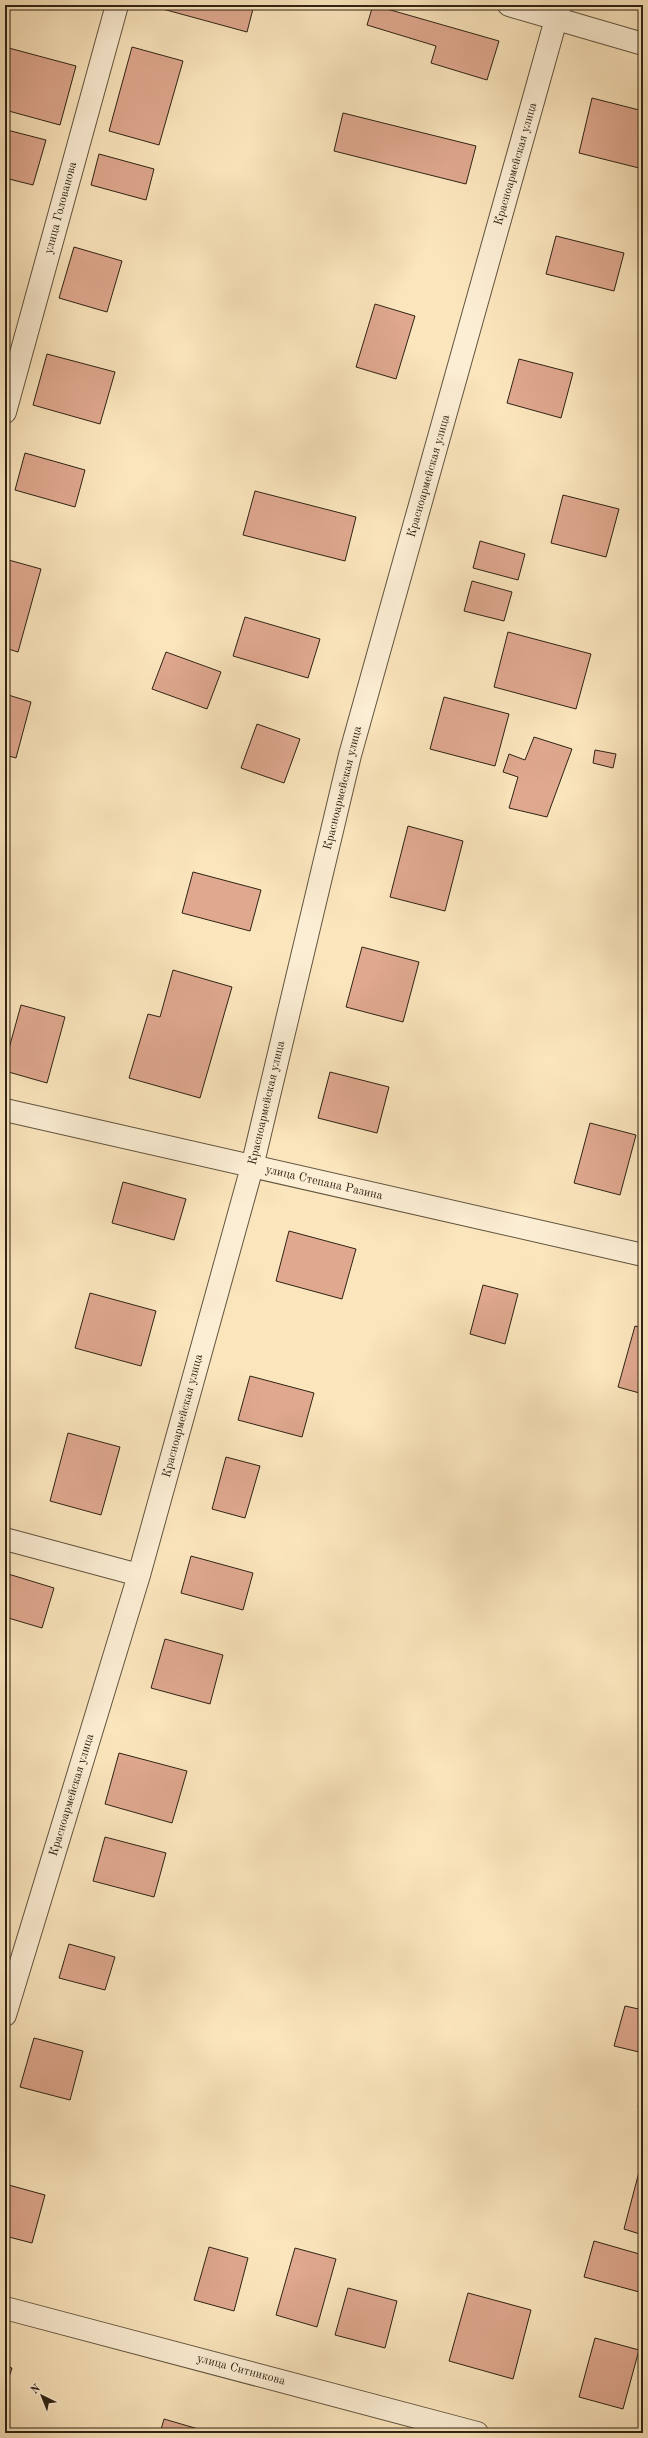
<svg xmlns="http://www.w3.org/2000/svg" width="648" height="2438" font-family="'Old Standard TT',serif">
<style>
.building{fill:#dfa88f;stroke:#2e2314}
.lines{fill:none;stroke-linecap:round;stroke-linejoin:round}
.street-casing{stroke:#61543e;stroke-width:24}
.street{stroke:#fceed4;stroke-width:22}
.labels{text-anchor:middle;dominant-baseline:central;stroke-width:3.5;stroke-linejoin:round;paint-order:stroke}
.street-label{font-size:12px;fill:#2e2314;stroke:#fceed4}
</style>
<rect width="100%" height="100%" fill="#fbe5bd"/>
<filter id="stains"><feTurbulence type="fractalNoise" baseFrequency=".005" numOctaves="4"/><feColorMatrix values="0 0 0 0 .2 0 0 0 0 .09 0 0 0 0 .02 0 0 0 .5 -.17"/></filter>
<radialGradient id="worn" r=".72"><stop offset=".6" stop-color="#630" stop-opacity="0"/><stop offset="1" stop-color="#630" stop-opacity=".3"/></radialGradient>
<!-- building -->
<path class="building" d="M148,5H254L247,32Z
M373,5L499,41L487,80L431,63L436,46L367,25Z
M5,47L76,66L60,125L5,110Z
M132,47L183,61L159,145L109,131Z
M592,98L643,111V169L579,153Z
M343,113L476,146L466,184L334,151Z
M7,130L46,140L33,185L5,178V138Z
M99,154L154,169L146,200L91,185Z
M556,236L624,253L614,291L546,274Z
M74,247L122,261L107,312L59,298Z
M375,304L415,316L396,379L356,367Z
M47,354L115,372L100,424L33,405Z
M519,359L573,373L561,418L507,403Z
M25,453L85,470L75,507L15,490Z
M255,491L356,517L345,561L243,535Z
M563,495L619,509L606,557L551,543Z
M480,541L525,554L518,580L473,568Z
M5,559L41,569L18,652L5,648Z
M472,581L512,592L504,621L464,611Z
M245,617L320,639L308,678L233,656Z
M508,632L591,654L576,709L494,687Z
M166,652L221,672L207,709L152,689Z
M5,694L31,702L16,758L5,755Z
M444,697L509,714L495,766L430,749Z
M257,724L300,739L284,783L241,768Z
M534,737L572,749L547,817L509,808L518,777L503,772L509,754L525,760Z
M595,750L616,754L613,768L593,763Z
M408,826L463,841L445,911L390,897Z
M193,872L261,890L250,931L182,913Z
M362,947L419,962L403,1022L346,1007Z
M173,970L232,987L200,1098L129,1078L148,1014L160,1017Z
M21,1005L65,1017L47,1083L5,1071V1063Z
M330,1072L389,1087L377,1133L318,1118Z
M590,1123L636,1135L620,1195L574,1183Z
M123,1182L186,1199L174,1240L112,1223Z
M289,1231L356,1249L342,1299L276,1281Z
M483,1285L518,1294L505,1344L470,1334Z
M90,1293L156,1311L141,1366L75,1348Z
M635,1326L643,1328V1394L618,1387Z
M250,1376L314,1393L302,1437L238,1420Z
M68,1433L120,1447L101,1515L50,1501Z
M226,1457L260,1466L245,1518L212,1509Z
M191,1556L253,1573L243,1610L181,1593Z
M5,1573L54,1588L42,1628L5,1617Z
M165,1639L223,1655L210,1704L151,1688Z
M119,1753L187,1771L172,1823L105,1804Z
M105,1837L166,1853L154,1897L93,1881Z
M69,1944L115,1957L105,1990L59,1978Z
M625,2006L643,2010V2038L639,2052L614,2046Z
M34,2038L83,2051L70,2100L20,2087Z
M643,2089V2109L638,2107Z
M639,2172L643,2173V2235L624,2229Z
M5,2184L45,2195L32,2243L5,2236Z
M594,2241L643,2255V2293L584,2277Z
M209,2247L248,2258L234,2311L194,2300Z
M295,2248L336,2259L317,2327L276,2315Z
M348,2288L397,2301L385,2348L335,2335Z
M468,2293L531,2310L513,2379L449,2361Z
M595,2338L639,2350L623,2409L579,2397Z
M5,2366L12,2368L5,2390Z
M164,2419L212,2433H160Z"/>
<g class="lines">
<defs>
<path id="street" d="M509,5L643,44
M5,412L117,5
M5,1110L643,1255
M5,1539L139,1575
M5,2015L139,1575L252,1167L350,755L560,5
M5,2308L477,2433"/>
</defs>
<!-- street casing -->
<use href="#street" class="street-casing"/>
<!-- street -->
<use href="#street" class="street"/>
</g>
<g class="labels">
<!-- street labels -->
<g class="street-label">
<text transform="translate(516 164) rotate(-74)">Красноармейская улица</text>
<text transform="translate(61 208) rotate(-75)">улица Голованова</text>
<text transform="translate(429 476) rotate(-74)">Красноармейская улица</text>
<text transform="translate(343 788) rotate(-76)">Красноармейская улица</text>
<text transform="translate(267 1103) rotate(-77)">Красноармейская улица</text>
<text transform="translate(324 1183) rotate(13)">улица Степана Разина</text>
<text transform="translate(183 1416) rotate(-75)">Красноармейская улица</text>
<text transform="translate(72 1795) rotate(-73)">Красноармейская улица</text>
<text transform="translate(241 2370) rotate(15)">улица Ситникова</text>
</g>
</g>
<!-- margin -->
<rect width="648" height="2438" fill="none" stroke="#fbe5bd" stroke-width="20"/>
<rect x="6" y="6" width="636" height="2426" fill="none" stroke="#2e2314" stroke-width="2"/>
<rect x="10" y="10" width="628" height="2418" fill="none" stroke="#2e2314"/>
<!-- north arrow -->
<g transform="translate(42 2396) rotate(317)" stroke="#fceed4" stroke-width="3" paint-order="stroke">
<path d="M0-3L7 15L0 10L-7 15Z" fill="#2e2314"/>
<text y="-6" font-size="11" font-weight="bold" text-anchor="middle" fill="#2e2314">N</text>
</g>
<rect width="100%" height="100%" filter="url(#stains)"/>
<rect width="100%" height="100%" fill="url(#worn)"/>
</svg>
